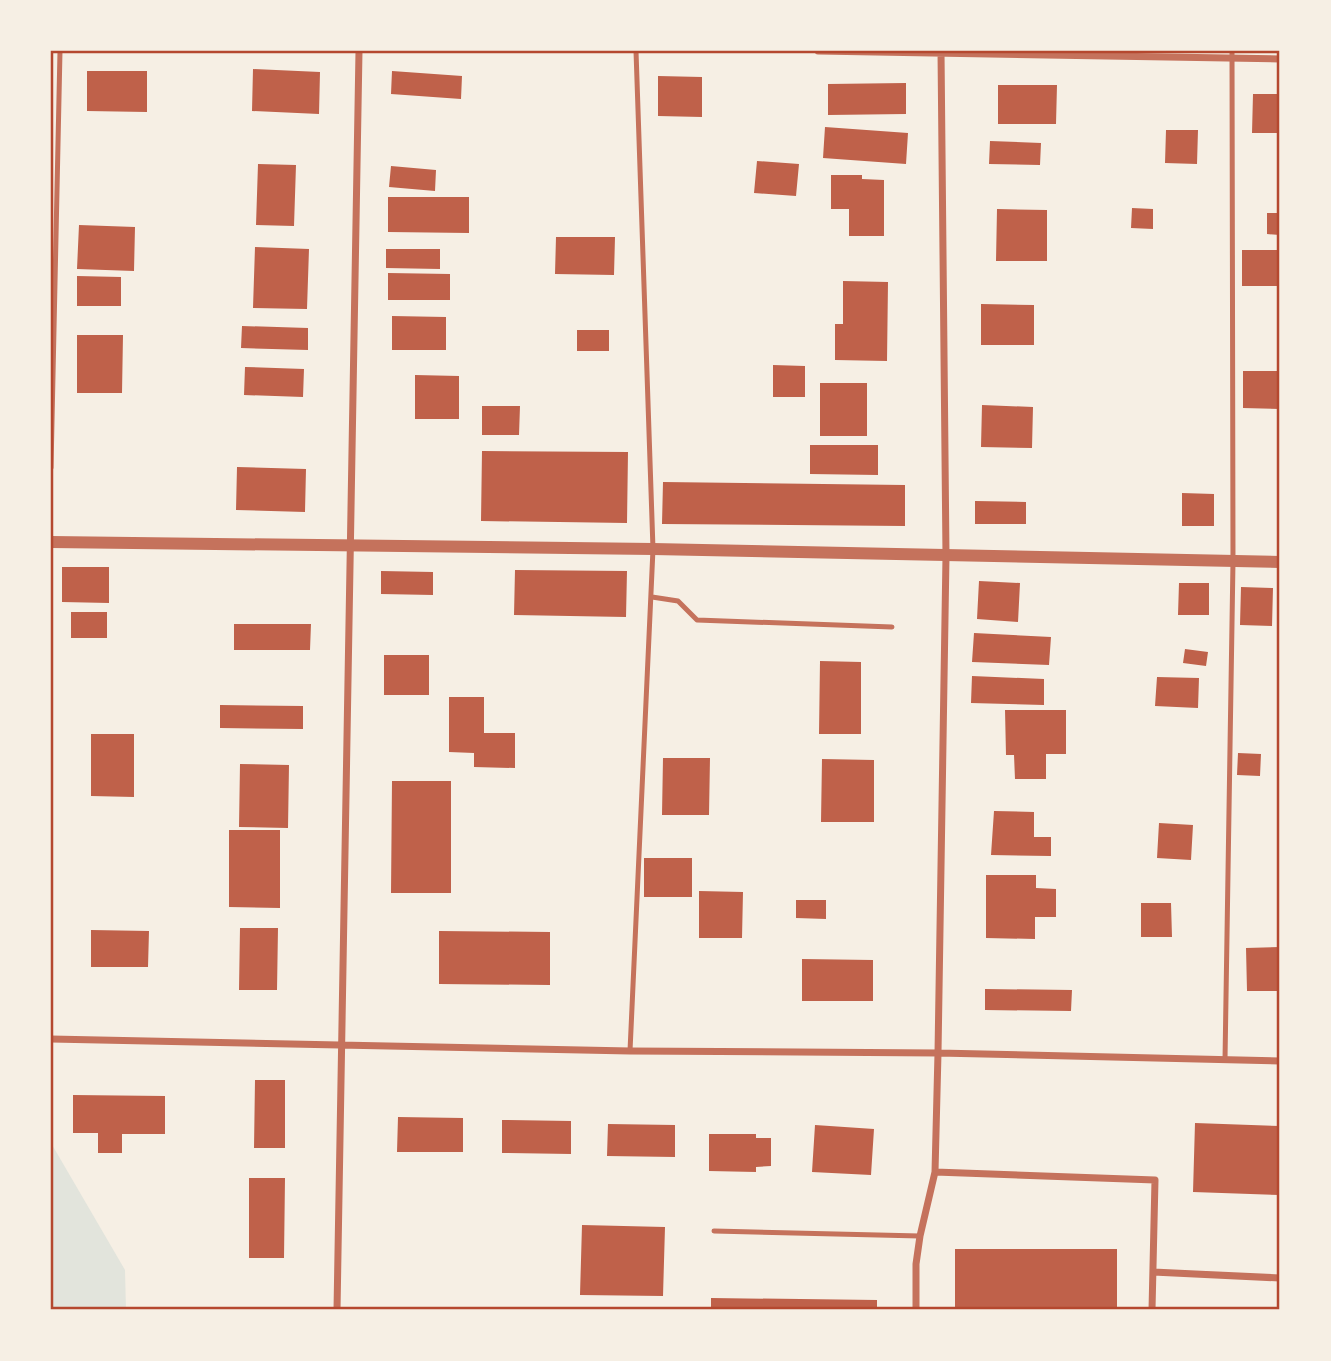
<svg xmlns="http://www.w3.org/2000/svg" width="1331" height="1361" font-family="Poppins,sans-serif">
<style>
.green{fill:#e2e4dc}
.building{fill:#bf614a}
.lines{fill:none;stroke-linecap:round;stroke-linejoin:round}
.service{stroke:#c5725c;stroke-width:5}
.minor{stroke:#c5725c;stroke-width:7}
.tertiary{stroke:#c5725c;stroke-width:12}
.neatline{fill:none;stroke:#b5482f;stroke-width:2.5}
</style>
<rect width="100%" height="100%" fill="#f6efe4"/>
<!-- green -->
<path class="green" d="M51,1143L125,1270L126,1310H51Z"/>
<!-- building -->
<path class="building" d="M253,69L320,72L319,114L252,111Z
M87,71H147V112L87,111Z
M392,71L462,76L461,99L391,94Z
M658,76L702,77V117L658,116Z
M906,83V114L828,115V84Z
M998,85H1057L1056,124H998Z
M1253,94H1280V133H1252Z
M825,127L908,133L906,164L823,158Z
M1166,130H1198L1197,164L1165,163Z
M990,141L1041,143L1040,165L989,164Z
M757,161L799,164L796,196L754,193Z
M258,164L296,165L294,226L256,225Z
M391,166L436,170L435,191L389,187Z
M831,175H862V179L884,180V236H849V209H831Z
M388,197H469V233L388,232Z
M1132,208L1153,209V229L1131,228Z
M997,209L1047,210V261H996Z
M1267,213H1280V235L1267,234Z
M79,225L135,227L134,271L77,269Z
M556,237H615L614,275L555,274Z
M255,247L309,249L307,309L253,308Z
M386,249H440V269L386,268Z
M1242,250H1280V286H1242Z
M388,273L450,274V300H388Z
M77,276L121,277V306H77Z
M843,281L888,282L887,361L835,360V324H843Z
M981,304L1034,305V345H981Z
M392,316L446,317V350H392Z
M242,326L308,328V350L241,348Z
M577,330H609V351H577Z
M77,335H123L122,393H77Z
M773,365L805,366V397H773Z
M245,367L304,369L303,397L244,395Z
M1243,371H1280V409L1243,408Z
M415,375L459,376V419H415Z
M820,383H867V436H820Z
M982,405L1033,407L1032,448L981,447Z
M482,406H520L519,435H482Z
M810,445H878V475L810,474Z
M482,451L628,452L627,523L481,521Z
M237,467L306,469L305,512L236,510Z
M663,482L905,485V526L662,524Z
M1182,493L1214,494V526H1182Z
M975,501L1026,502V524H975Z
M62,567H109V603L62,602Z
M515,570L627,571L626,617L514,615Z
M381,571L433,572V595L381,594Z
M979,581L1020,583L1018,622L977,619Z
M1179,583H1209V615H1178Z
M1241,587L1273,588L1272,626L1240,625Z
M71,612H107V638H71Z
M234,624H311L310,650H234Z
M974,633L1051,637L1049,665L972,662Z
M1185,649L1208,652L1206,666L1183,663Z
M384,655H429V695H384Z
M820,661L861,662V734H819Z
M972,676L1044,679V705L971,703Z
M1157,677L1199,678L1198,708L1155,706Z
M449,697H484V733H515V768L474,767V753L449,752Z
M220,705L303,706V729L220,728Z
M1005,710H1066V754H1046V779H1015L1014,755H1006Z
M91,734H134V797L91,796Z
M1238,753L1261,754L1260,776L1237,775Z
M663,758H710L709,815H662Z
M822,759L874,760V822H821Z
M240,764L289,765L288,828L239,827Z
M392,781H451V893H391Z
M994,811L1034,812V837H1051V856L991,855Z
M1159,823L1193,825L1191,860L1157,858Z
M229,830H280V908L229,907Z
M644,858H692V897H644Z
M986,875H1036V888L1056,889V917H1035V939L986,938Z
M699,891L743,892L742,938H699Z
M796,900H826V919L796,918Z
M1141,903H1171L1172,937H1141Z
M240,928H278L277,990H239Z
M91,930L149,931L148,967H91Z
M439,931L550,932V985L439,984Z
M1280,947V991H1247L1246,948Z
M802,959L873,960V1001H802Z
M985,989L1072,990L1071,1011L985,1010Z
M255,1080H285V1148H254Z
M73,1095L165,1096V1134H122V1153H98V1133H73Z
M398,1117L463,1118V1152H397Z
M502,1120L571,1121V1154L502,1153Z
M1195,1123L1280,1126V1195L1193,1192Z
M608,1124L675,1125V1157L607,1156Z
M815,1125L874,1129L871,1175L812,1172Z
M709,1134H756V1138H771V1166L756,1167V1172L709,1171Z
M249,1178H285L284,1258H249Z
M582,1225L665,1227L663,1296L580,1295Z
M955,1249H1117V1310H955Z
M711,1298L877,1300V1310H711Z"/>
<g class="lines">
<!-- service -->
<path class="service" d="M51,468L60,51
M652,597L678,601L697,620L892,627
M630,1051L653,549L636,51
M1225,1060L1233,561L1232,51
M714,1231L920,1236"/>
<!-- minor -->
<path class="minor" d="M818,51L1280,59
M51,1039L630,1051L938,1053L1280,1061
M935,1172L1155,1180L1152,1310
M1153,1272L1280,1278
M337,1310L359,51
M916,1310V1264L920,1236L935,1172L938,1053L946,556L941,51"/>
<!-- tertiary -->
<path class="tertiary" d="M51,542L653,549L1280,562"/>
</g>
<!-- border -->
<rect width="1331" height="1361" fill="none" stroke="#f6efe4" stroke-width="105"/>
<rect x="52" y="52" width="1226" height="1256" class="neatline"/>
</svg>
